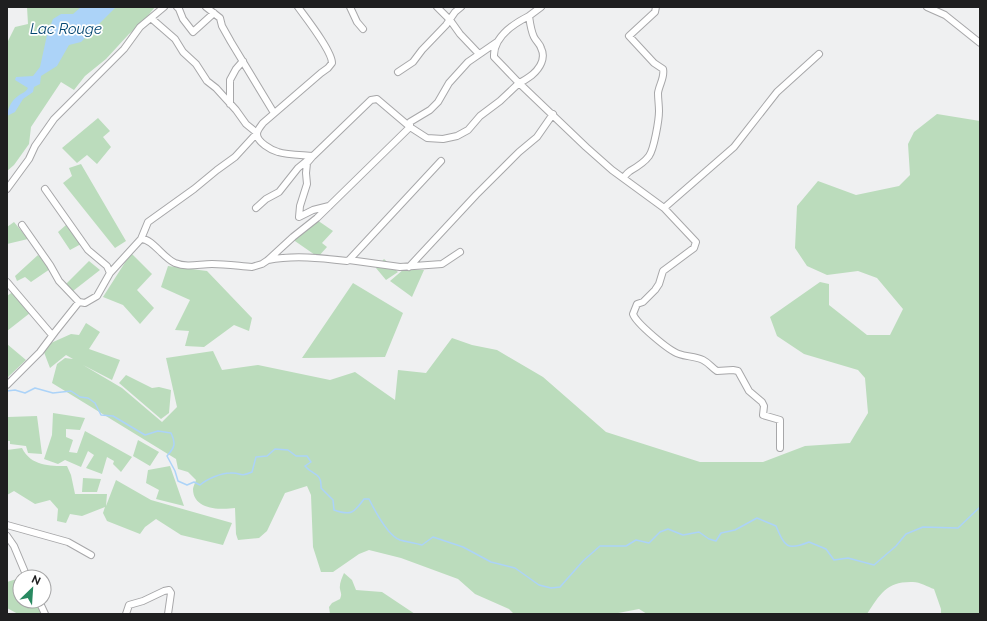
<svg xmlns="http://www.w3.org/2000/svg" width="987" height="621" font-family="Raleway,sans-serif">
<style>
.green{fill:#bbdcbc}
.water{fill:#acd3f8}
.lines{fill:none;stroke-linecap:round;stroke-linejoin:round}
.stream{stroke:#acd3f8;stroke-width:1.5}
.street-casing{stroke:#a7a7a9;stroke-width:8}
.street{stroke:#fff;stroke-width:6}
.labels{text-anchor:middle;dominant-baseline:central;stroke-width:3.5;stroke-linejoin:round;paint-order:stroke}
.water-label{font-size:15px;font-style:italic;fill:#034571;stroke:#fff}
</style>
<rect width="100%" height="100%" fill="#eff0f1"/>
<!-- green -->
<path class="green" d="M27,7H155L142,23L129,34L106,59L85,76L74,90L61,82L31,127L29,144L14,165L7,171V43L15,27L28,24Z
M937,114L980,121V614H941V609L934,589C928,587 920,582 913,582C887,581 880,594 867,614H647L639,609L613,614H514L509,609L475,594L458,579L401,558L369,550L359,554L333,572H321L313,547L311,495L307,486L285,493L267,531L259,538L238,540L236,534L235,508C221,510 193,510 193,489C193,487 195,483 196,480L188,472L178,469L176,459L52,383L57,364L65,358L73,359L66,355L50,368L42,347L71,334L79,335L86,323L100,332L89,349L120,360L112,380L83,365L122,388L162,422L177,407L166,358L213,351L222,370L258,365L330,380L355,372L395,400L398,370L426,373L452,338L472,345L497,350L543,377L606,432L700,462H763L805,446L850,443L868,413L865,378L858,370L804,354L777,336L770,317L820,282L829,284V305L867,335H890L903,309L877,278L858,271L827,275L807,266L795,248L797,206L818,181L856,195L899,186L910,175L908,144L914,132Z
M98,118L110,131L103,137L111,147L97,164L87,155L77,163L62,148Z
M81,164L126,241L115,248L63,183L72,176L69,168Z
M317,220L333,231L322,243L327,247L318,257L292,239Z
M14,222L28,239L7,244V227Z
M66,225L81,244L70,250L58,232Z
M131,253L152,274L137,290L154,308L140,324L123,305L103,297Z
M38,255L50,269L31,282L25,277L17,281L15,276Z
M384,259L398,272L386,280L376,268Z
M89,261L100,270L73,291L66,284Z
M168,266L207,271L252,318L249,331L234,325L204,347L185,346L189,331L175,330L190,300L161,287Z
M404,269L424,270L412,297L390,281Z
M353,283L403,313L385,357L302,358Z
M14,291L30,313L7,331V296Z
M7,344L26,360L7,378Z
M126,375L152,388L159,387L171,390L169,413L161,419L119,383Z
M53,413L85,418L80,430L66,429V437L73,440L69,452L77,453L85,431L132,457L121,472L113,464L114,461L107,457L102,474L86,468L94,455L88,451L81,467L65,460L58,464L44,459L52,435Z
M37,416L42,454L28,453L26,446L10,444V441H7L8,417Z
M138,440L159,452L150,466L133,456Z
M22,448C31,466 49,466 67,466L71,475L75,494H107L106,506L116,480L151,500L232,523L223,545L181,535L156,519L145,527L140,534L107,521L103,513L105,507L82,516L70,514L66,523L57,521L58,509L50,500L35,504L14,491L7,495V450Z
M170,466L184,506L156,499L159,490L146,483L148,470Z
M83,478L101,479L97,492H82Z
M344,573L352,580L356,590L382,592L415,614H330L329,607L332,603L340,599C342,594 341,594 340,589C339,584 342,578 344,573Z
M20,578V601H35L42,614H18L7,608V582Z"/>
<!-- water -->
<path class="water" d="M81,7H116L81,42L69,45L57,66L41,76L40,84L34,87L33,92L23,99L15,112L7,116C8,108 11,101 18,96C23,92 24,94 28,88L15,80L16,77L33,76L40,67L47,35L53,19L61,14H73Z"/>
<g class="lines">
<!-- stream -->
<path class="stream" d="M7,391L15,390L25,393L35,388L53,393L71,391L80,397L88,398L95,403L101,415L113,416L145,435L158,431L171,433C176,444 175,447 167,456L175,471L178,481L187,485L194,482L200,485C207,479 221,473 230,473C242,472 238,478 252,472L256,457L267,456L275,449L288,450L296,456H307L311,462L305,466C313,476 322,472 321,488L333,500L334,510C351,516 354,513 364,499H369C375,511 388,536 400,540C407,542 415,543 422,545L433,537L463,547L491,562L515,568L539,585L551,588L560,587L583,561L600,546H626L636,540L649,543L660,532L668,529L683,535L699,532L709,539L716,541L721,533L735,530L757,518L776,526C785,547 787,551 809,542L826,549L834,560L848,558L874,565L896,546L906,534L923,527L958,528L980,507"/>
<defs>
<path id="street" d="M177,7L179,9L183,19L193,32L214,13
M206,7L220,18L222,26L231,42L274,113
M298,7C306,18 332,51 332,63L328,68L321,73L263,123C261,126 257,130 257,134C257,142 271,150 278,152C287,155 303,155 313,156L371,100L377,99L410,127L427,138L443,139L457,136L468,130L480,116L500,101L519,83L494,57C493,37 513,24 529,16C530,23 531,31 534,37C536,41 540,44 541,48C546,58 540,68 532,75C528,78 524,81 519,83L586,147L612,170L664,208
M350,7L357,22L363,29
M437,7L450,20L460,34L479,54
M927,7L945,15L980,43
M529,16L541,7
M398,72L413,62L422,50L446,25L455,12L461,7
M230,104V80L236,69L243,61
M313,156L307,163L306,173L307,184L300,206L299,217L313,210L329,206
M623,178C625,176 627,173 630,171C637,167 644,163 649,156C654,149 659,120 659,111C659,105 658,99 658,93C659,85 665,77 663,69L654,63L629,36L655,12L656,7
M7,189L29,159L35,146L54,119L124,49L140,27L164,7
M45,189L88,250L107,266L110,273L141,239C152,238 163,258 175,263C188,268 199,264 212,264C225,264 239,266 252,267L262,264L268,260L293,237L317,218L410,127V122L430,110L438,102L449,83L468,62L497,42
M256,208L266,199L279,192L298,168L309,159
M22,225L50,265L59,281L79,302L85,303L97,296L110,273
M141,239L148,222L194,189L217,170L235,157L257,133L246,124L236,110L216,88L207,81L196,64L183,52L175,39L152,19
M268,260C294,255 321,258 347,261L349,260L400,267L442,264L460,252
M349,260L441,161
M409,267L476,195L519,152L537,137L553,114
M7,282L52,335
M7,385L40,352L55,332L79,302
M780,448V420L763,415L764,406L762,402L749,391L738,371L733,370L717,371C712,368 709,363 703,360C695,356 687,357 679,354C669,351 636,323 633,314L637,304L643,302L655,290L659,284L663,271L694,248L696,242L664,208L734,147L777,92L819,54
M7,525L68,542L91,555
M7,536L14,546L27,577
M39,601L45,614
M126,614L129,605L143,601L164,591L169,590L171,593L168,614"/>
</defs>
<!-- street casing -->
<use href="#street" class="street-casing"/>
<!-- street -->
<use href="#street" class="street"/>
</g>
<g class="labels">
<!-- water labels -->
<g class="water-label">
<text x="66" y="29">Lac Rouge</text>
</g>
</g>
<!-- border -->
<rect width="987" height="621" fill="none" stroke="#1f1f20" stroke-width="16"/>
<!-- north arrow -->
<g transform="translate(32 589) rotate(25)"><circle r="19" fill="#ffffff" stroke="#a5a5a6"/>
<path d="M0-3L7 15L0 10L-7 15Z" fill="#298961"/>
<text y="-6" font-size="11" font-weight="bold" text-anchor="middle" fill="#1f1f20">N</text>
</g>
</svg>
